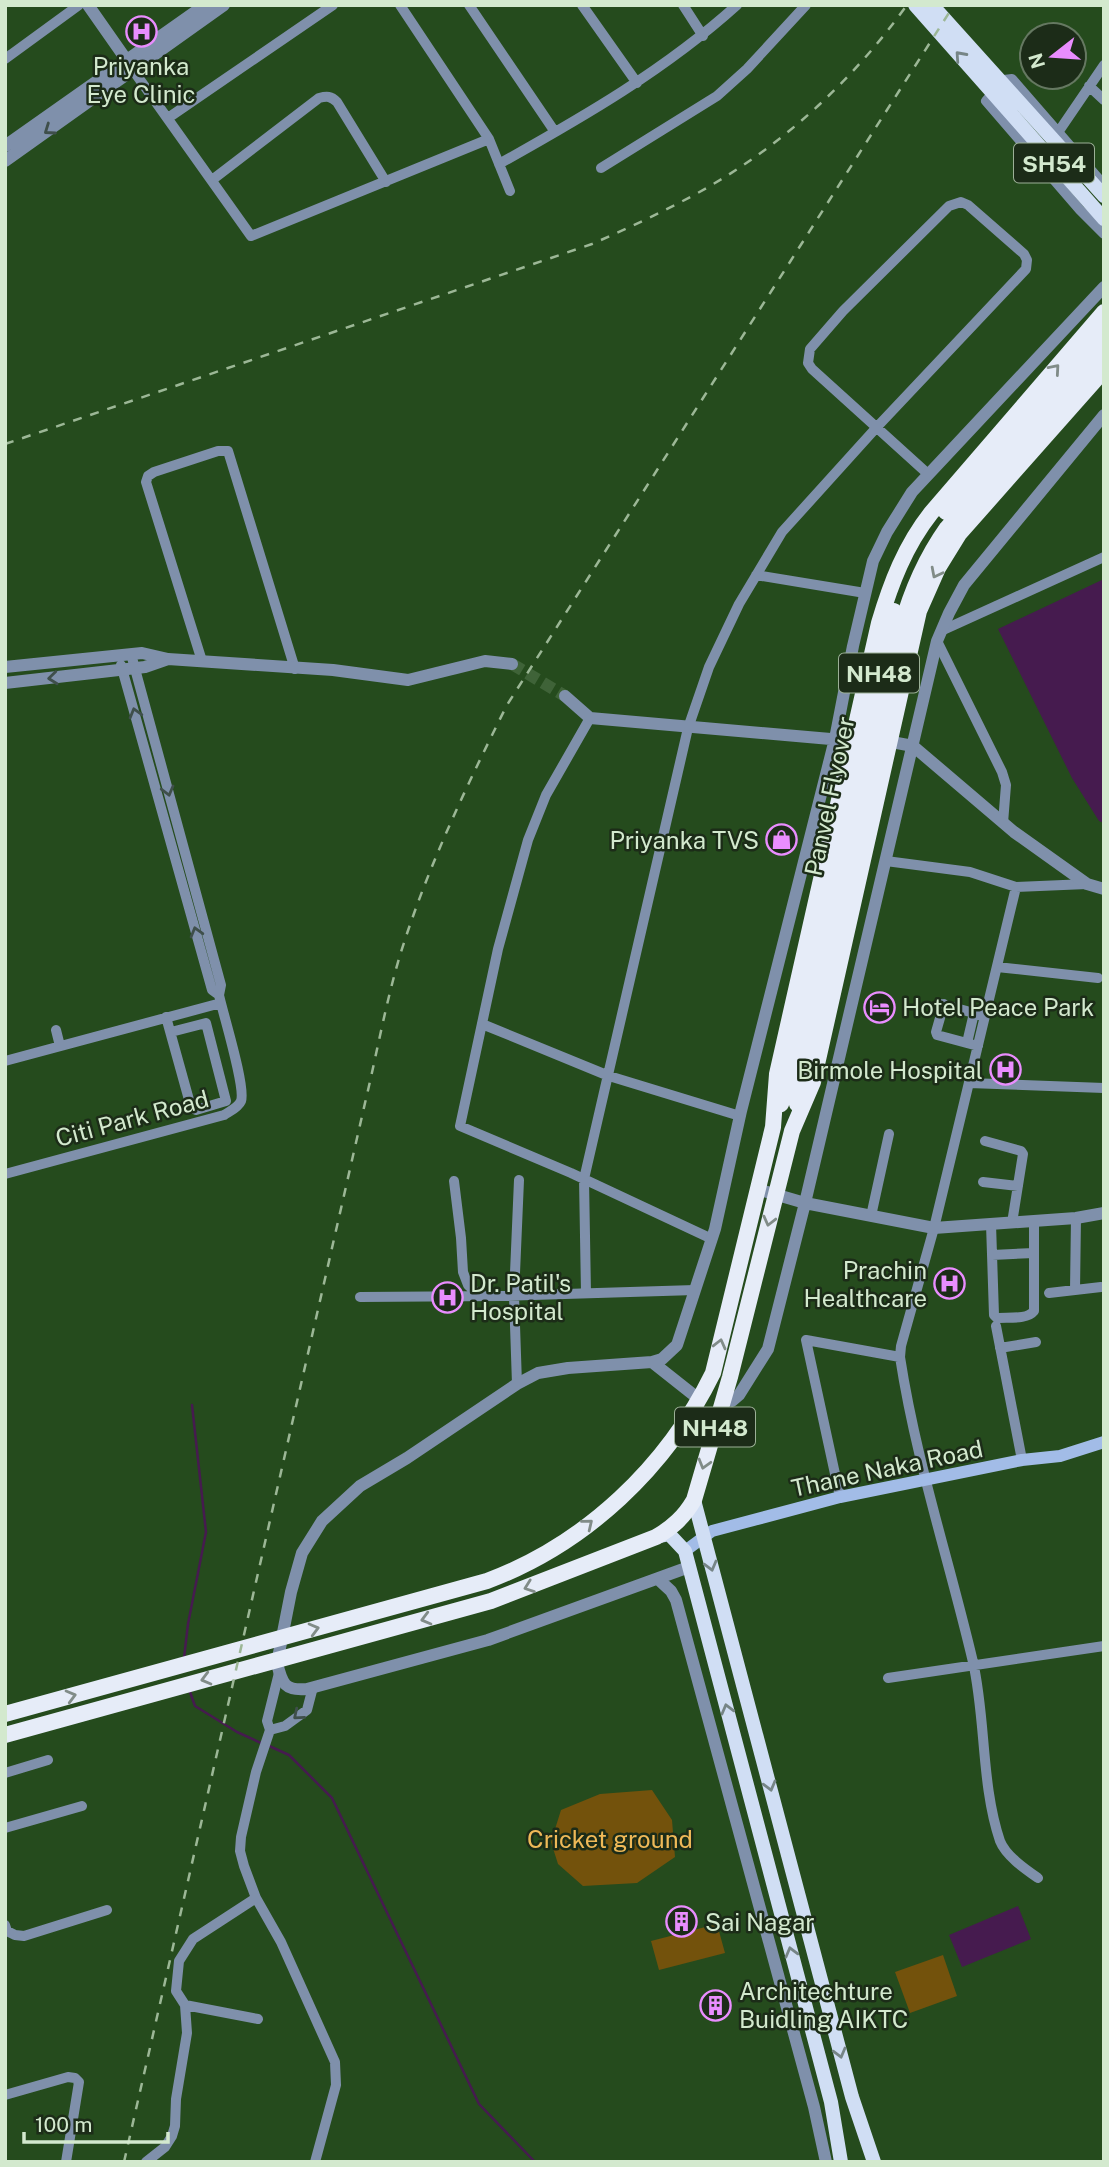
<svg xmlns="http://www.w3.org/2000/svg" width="1109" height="2167" font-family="'Public Sans',sans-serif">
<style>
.green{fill:#73520c}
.water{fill:#461b4f}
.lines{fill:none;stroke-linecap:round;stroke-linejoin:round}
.stream{stroke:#461b4f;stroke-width:2.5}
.tertiary-tunnel{stroke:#3f6338;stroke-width:12;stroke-dasharray:12 6;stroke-linecap:butt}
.minor{stroke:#7f90ab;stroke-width:10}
.tertiary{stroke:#7f90ab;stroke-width:12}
.secondary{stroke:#a2bce7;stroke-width:12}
.primary{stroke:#d0def4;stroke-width:14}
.trunk{stroke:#e6ecf8;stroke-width:16}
.rail{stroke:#9cb796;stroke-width:2.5;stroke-dasharray:9 9;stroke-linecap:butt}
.oneway{stroke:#768586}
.oneway2{stroke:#3f4f4b}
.oneway3{stroke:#818c88}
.labels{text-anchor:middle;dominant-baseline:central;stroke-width:5;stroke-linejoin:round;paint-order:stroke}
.shield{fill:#1c2c18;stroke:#9cb097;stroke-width:2}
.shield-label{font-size:23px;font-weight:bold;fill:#d3e9ce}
.poi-label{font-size:24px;fill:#d3e9ce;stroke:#1c2c18;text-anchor:start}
.street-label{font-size:24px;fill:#d3e9ce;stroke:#1c2c18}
.park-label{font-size:24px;fill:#efb958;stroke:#1c2c18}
</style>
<rect width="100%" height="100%" fill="#254b1d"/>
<!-- green -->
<path class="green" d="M652,1790L672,1820L675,1857L637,1883L583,1886L558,1864L551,1842L561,1810L600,1794Z
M717,1924L725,1953L659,1970L651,1941Z
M943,1955L957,1996L910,2013L895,1972Z"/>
<!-- water -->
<path class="water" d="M1104,579V823L1099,821L1072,778L998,629Z
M1018,1906L1031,1939L962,1967L949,1935Z"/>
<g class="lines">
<!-- stream -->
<path class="stream" d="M184,1658L188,1624L206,1532L192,1405
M190,1692L195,1706L237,1732L261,1743
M267,1745L289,1755L332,1798L479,2104L535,2162"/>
<!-- tertiary-tunnel -->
<path class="tertiary-tunnel" d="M512,664L565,696"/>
<!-- minor -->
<path class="minor" d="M400,5L489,139L510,191
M469,5L555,132
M582,5L637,83
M683,5L703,36
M5,59L79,5
M133,70L251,236L489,139
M1089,86L1104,100
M168,118L333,5
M1059,131L1104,65
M499,164C583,117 665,70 737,5
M601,168L717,96L747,69L806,5
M212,180L319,98C327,96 331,96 337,102L386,182
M1104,185L1012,79L1004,80L986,101L1080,210L1104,234
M756,575L865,593
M941,631L1104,557
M937,641L1002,772L1006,785L1003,823
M202,661L146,482L148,476L154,472L218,451H228L295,669
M121,665L212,990L219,995
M590,718L546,795L528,840L498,949L460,1126L571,1173L712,1239
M886,861L970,872L1016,887L1087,884
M1016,887L934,1228L901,1346L900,1357C916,1461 949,1560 973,1662C986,1719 981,1785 1000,1841C1006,1856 1025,1869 1038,1878
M997,967L1098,978
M941,1004L985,1016
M944,1004L936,1032L937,1035L978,1046
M166,1017L191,1107L196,1110L226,1101L206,1023L171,1032
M482,1024L609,1076L740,1116
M56,1030L60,1046
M967,1043L974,1013
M5,1061L221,1003
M969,1083L1104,1088
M985,1141L1021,1151L1023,1154L1012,1223
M5,1174L224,1115C230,1111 238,1108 241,1101C246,1087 223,1014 219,995L221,985L131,654
M454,1181L461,1238L463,1272L468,1285L480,1296
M983,1182L1018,1186
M871,1216L889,1134
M991,1224L994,1315L997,1318C1008,1317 1027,1320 1034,1311V1221
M992,1255L1034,1253
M1075,1290L1076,1218
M586,1293L584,1179L688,728L709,667L739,604L782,532L876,428L1026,269L1027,260L1024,254L968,205L961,202L949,206L843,311L810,349L808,363L812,369L928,474
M1049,1293L1101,1287
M360,1297L500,1296L695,1290
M996,1326L1022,1460
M1000,1348L1036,1342
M517,1384L514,1296L519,1180
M840,1497L806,1340L900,1357
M279,1673L267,1721L270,1730L256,1772L241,1837L240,1851L244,1866L256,1898L281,1942L335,2062L336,2085L315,2162
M888,1678L1104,1646
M270,1730L285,1726L307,1710L313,1687
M5,1773L48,1760
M5,1828L82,1806
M5,1925L7,1931L15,1935L24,1936L107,1910
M185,2005L258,2019
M5,2095L68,2077L75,2078L79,2082L66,2162
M146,2162L165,2147L172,2136L175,2126L176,2099L187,2033L185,2005L176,1991L179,1961L193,1939L256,1898"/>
<!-- tertiary -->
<path class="tertiary" d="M88,5L130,65
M5,146L205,5
M5,161L224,5
M5,667L142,653L168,659L333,670L408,680L485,661L512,664
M5,683L145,667L168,659
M565,696L590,718L842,740
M881,740L913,746L1014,832L1087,884L1104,889
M757,1189L805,1203L934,1228L1076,1218L1104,1213
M652,1362L700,1400
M723,1399L732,1401L739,1395L768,1349L805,1203L937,641L949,613L964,585L1104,415
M689,1567L488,1640L307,1689C285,1691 282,1684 277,1663L291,1592L302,1553L322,1521L360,1486L407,1458L517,1384L538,1373L568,1368L652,1362L662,1359L677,1345L715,1229L741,1111L835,739L853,646L873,561L887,532L912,492L1104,287
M658,1579L671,1591L676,1600L814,2107L826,2162"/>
<!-- secondary -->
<path class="secondary" d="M685,1551L712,1531L840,1497L1022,1460L1060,1456L1104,1442"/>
<!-- primary -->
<path class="primary" d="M915,5L1104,219
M932,5L1104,196
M694,1500L852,2097L874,2162
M656,1537L669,1534L685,1551L831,2102L841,2162"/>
<!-- trunk -->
<path class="trunk" d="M946,512L1104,334
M781,1104L790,1077L894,611
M797,1104L901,628C911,592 925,559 947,528L1104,352
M5,1714L487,1581C586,1544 667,1467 713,1373L773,1127L777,1074L879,623C891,583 905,546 931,513L1104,312
M5,1735L491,1601L656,1537C673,1527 684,1517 694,1500L730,1377L792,1131L813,1082L919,611L938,568L959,534L1104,370"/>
<!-- rail -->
<path class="rail" d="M5,444L592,244C637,224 683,203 725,177C797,132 858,73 907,5
M124,2162L365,1103C377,1053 386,1001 401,952C428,866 467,785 507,705L954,5"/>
</g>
<!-- one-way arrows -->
<defs><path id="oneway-chevron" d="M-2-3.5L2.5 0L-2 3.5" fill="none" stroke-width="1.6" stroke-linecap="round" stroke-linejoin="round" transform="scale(1.75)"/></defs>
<g class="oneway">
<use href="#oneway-chevron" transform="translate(960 56) rotate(-132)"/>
<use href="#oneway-chevron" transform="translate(711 1566) rotate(75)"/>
<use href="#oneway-chevron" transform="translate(727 1709) rotate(-105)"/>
<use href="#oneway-chevron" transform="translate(770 1786) rotate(75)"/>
<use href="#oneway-chevron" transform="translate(791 1952) rotate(-105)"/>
<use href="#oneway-chevron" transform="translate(840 2053) rotate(75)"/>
</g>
<g class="oneway2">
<use href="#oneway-chevron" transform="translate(49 130) rotate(145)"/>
<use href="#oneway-chevron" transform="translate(53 678) rotate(174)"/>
<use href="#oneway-chevron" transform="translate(135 713) rotate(-106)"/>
<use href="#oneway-chevron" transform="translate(168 791) rotate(75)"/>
<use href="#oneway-chevron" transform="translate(196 932) rotate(-106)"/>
<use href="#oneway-chevron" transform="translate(298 1715) rotate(140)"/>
</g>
<g class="oneway3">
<use href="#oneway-chevron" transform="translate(1055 369) rotate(-49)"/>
<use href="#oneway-chevron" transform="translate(936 573) rotate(117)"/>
<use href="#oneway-chevron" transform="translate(769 1221) rotate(104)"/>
<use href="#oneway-chevron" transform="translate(720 1344) rotate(-76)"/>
<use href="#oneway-chevron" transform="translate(704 1464) rotate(106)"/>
<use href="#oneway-chevron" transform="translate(588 1524) rotate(-39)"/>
<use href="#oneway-chevron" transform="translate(529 1587) rotate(160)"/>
<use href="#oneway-chevron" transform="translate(426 1619) rotate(165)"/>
<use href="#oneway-chevron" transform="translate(314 1629) rotate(-15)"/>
<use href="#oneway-chevron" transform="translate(206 1679) rotate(165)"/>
<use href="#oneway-chevron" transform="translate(71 1696) rotate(-15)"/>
</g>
<!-- icons -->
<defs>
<symbol id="hospital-ring" viewBox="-11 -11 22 22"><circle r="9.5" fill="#1c2c18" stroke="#e98dfe" stroke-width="1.5"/><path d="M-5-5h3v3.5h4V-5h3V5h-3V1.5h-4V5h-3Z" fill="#e98dfe"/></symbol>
<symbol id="shop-ring" viewBox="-11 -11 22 22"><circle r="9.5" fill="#1c2c18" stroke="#e98dfe" stroke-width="1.5"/><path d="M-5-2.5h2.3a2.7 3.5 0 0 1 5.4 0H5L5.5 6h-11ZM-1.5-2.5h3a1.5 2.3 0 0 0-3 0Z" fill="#e98dfe"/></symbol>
<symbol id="hotel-ring" viewBox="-11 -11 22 22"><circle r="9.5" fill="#1c2c18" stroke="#e98dfe" stroke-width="1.5"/><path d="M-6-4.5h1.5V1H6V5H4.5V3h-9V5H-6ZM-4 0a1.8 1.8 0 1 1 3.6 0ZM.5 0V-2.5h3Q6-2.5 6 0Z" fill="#e98dfe"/></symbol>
<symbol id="building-ring" viewBox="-11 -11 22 22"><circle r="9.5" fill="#1c2c18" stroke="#e98dfe" stroke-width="1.5"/><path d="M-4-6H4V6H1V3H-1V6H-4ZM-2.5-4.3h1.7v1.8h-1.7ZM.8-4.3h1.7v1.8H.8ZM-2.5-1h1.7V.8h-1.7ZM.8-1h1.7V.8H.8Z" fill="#e98dfe"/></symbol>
</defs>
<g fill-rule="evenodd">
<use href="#hospital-ring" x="124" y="14" width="35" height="35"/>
<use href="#shop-ring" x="764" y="822" width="35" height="35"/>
<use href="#hotel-ring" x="862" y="990" width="35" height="35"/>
<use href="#hospital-ring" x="988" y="1052" width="35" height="35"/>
<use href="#hospital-ring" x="932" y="1266" width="35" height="35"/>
<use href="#hospital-ring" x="430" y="1280" width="35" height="35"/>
<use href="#building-ring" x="664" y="1904" width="35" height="35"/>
<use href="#building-ring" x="698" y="1988" width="35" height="35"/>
</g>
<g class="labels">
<!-- shield labels -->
<g class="shield">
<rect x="1014" y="143.5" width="80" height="39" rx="5"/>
<rect x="839" y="653.5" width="80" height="39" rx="5"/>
<rect x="675" y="1407.5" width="80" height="39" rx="5"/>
</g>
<g class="shield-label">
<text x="1054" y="163">SH54</text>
<text x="879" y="673">NH48</text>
<text x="715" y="1427">NH48</text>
</g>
<!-- poi labels -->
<g class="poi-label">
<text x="141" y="66" text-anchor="middle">Priyanka<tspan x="141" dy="28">Eye Clinic</tspan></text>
<text x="759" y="840" text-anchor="end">Priyanka TVS</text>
<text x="902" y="1007">Hotel Peace Park</text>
<text x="983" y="1070" text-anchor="end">Birmole Hospital</text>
<text x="927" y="1270" text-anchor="end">Prachin<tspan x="927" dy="28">Healthcare</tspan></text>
<text x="470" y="1283">Dr. Patil's<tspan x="470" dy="28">Hospital</tspan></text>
<text x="705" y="1922">Sai Nagar</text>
<text x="739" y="1991">Architechture<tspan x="739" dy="28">Buidling AIKTC</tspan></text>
</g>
<!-- street labels -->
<g class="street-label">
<text transform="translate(829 796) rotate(-78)">Panvel Flyover</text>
<text transform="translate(132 1118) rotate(-15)">Citi Park Road</text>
<text transform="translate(887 1468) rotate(-12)">Thane Naka Road</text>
</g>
<!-- park labels -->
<g class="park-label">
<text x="610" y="1839">Cricket ground</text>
</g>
</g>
<!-- border -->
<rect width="1109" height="2167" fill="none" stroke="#d3e9ce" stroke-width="14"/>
<!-- north arrow -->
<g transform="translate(1053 56) rotate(253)"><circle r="33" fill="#1c2c18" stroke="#657861" stroke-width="2"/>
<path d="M0-5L12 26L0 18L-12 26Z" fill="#e98dfe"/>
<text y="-10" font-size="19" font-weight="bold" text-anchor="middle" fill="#d3e9ce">N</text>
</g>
<!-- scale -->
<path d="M24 2132v10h144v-10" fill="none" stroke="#d3e9ce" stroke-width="3.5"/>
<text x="35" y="2132" font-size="21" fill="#d3e9ce" stroke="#1c2c18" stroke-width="5" paint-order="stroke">100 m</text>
</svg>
